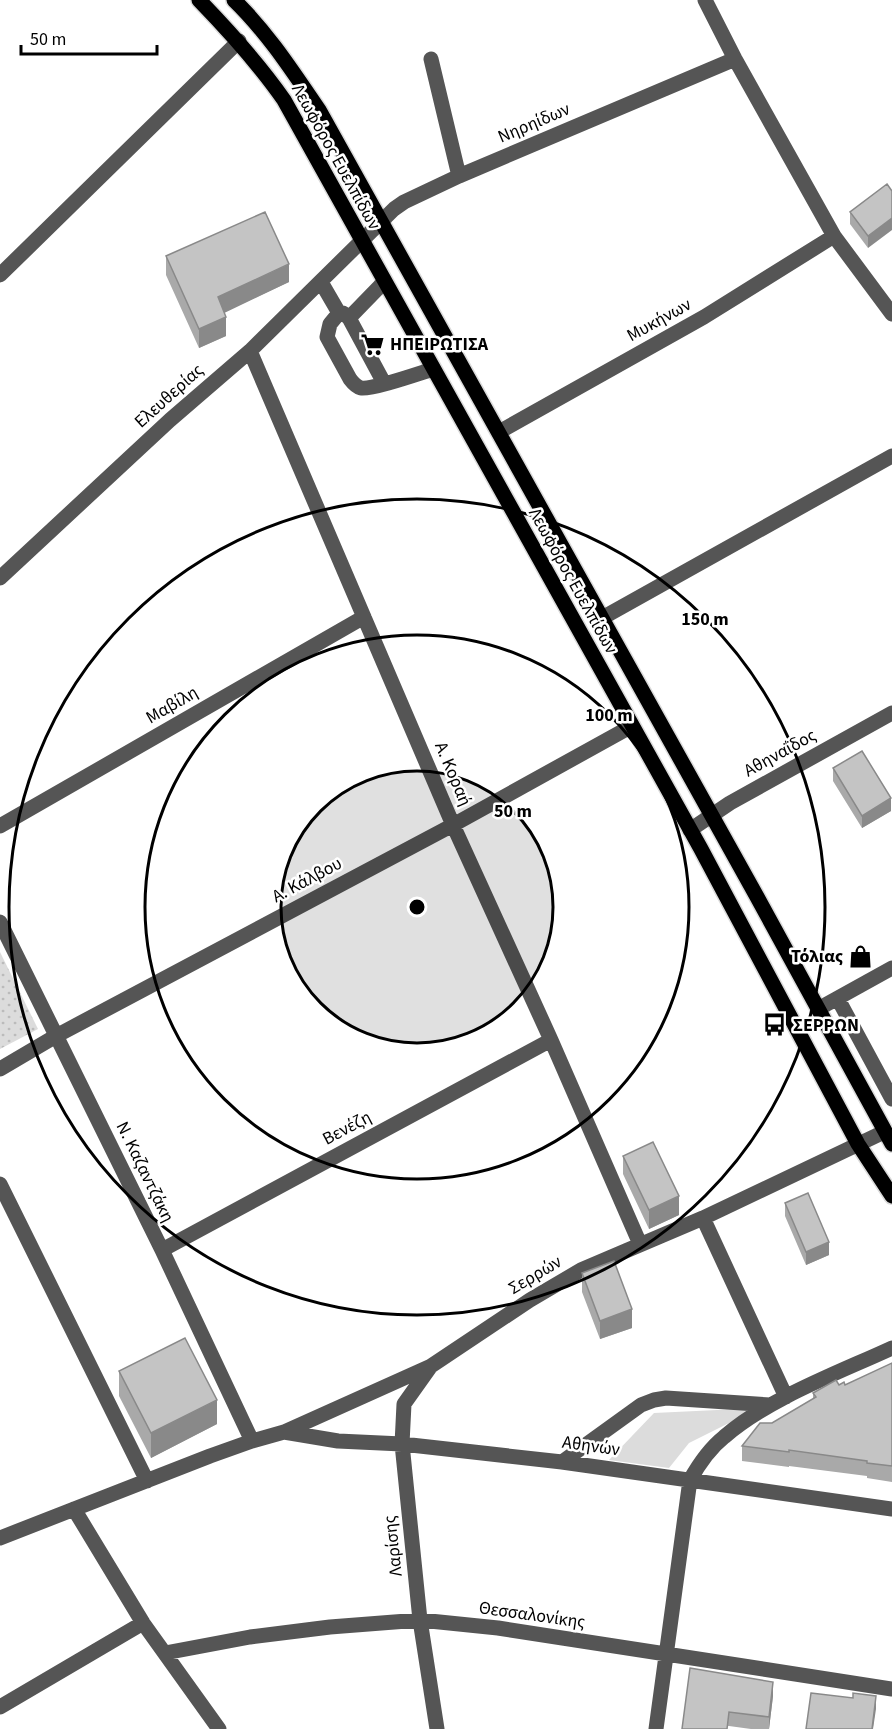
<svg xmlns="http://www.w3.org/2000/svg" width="892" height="1729" font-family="'Source Sans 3',sans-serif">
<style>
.grass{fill:url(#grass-dots)}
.park{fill:#dcdcdc}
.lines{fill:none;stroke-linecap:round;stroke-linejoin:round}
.major-casing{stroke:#dbdbdb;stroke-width:18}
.minor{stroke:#555;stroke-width:15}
.major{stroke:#000;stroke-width:15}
.wall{fill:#a9a9a9}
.shaded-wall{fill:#898989}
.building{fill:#c4c4c4;stroke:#898989;stroke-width:1.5}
.ring{fill:none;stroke:#000;stroke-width:3}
.labels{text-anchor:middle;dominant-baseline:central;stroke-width:5;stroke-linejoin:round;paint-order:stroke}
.street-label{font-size:18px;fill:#000;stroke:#fff}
.poi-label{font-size:18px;font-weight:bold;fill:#000;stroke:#fff;text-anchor:start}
.centre{fill:#000;stroke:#fff;stroke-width:3}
.ring-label{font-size:18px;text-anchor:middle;font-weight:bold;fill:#000;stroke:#fff;stroke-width:5;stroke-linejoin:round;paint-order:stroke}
</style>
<defs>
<pattern id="grass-dots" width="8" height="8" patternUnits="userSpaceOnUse" patternTransform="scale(1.5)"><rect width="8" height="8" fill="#dcdcdc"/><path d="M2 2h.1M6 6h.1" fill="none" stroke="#bbb" stroke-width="1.8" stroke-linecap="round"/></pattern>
</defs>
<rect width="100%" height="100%" fill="#fff"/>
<!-- grass -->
<path class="grass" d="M0,952L38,1029L0,1049Z"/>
<!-- park -->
<path class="park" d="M759,1408L689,1443L669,1468L609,1460L654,1413Z"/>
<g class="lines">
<defs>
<path id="major" d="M199,0C230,32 259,64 284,100L701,849L858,1144L892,1196
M234,0C268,33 293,72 319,110L756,895L892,1144"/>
</defs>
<!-- major casing -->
<use href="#major" class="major-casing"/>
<!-- minor -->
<path class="minor" d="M705,0L735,59L834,236L892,314
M431,59L459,176
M0,275L239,41
M321,282L339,313
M349,318L384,282
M250,351L453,825L551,1040L640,1244
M384,383L349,318L343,313H339L330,324L327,337L350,379C353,383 357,387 361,388C371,390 420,373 433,369
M499,432L704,317L834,236
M0,578L170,420L250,351L394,209L404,202L459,176L735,59
M602,618L892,456
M0,826L364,617
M690,830L730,803L892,713
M0,922L162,1250L252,1441
M838,999L892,1099
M818,1009L892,968
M0,1069L56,1036L453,825L632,726
M0,1184L147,1481
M703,1218L786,1397
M162,1250L551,1040
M431,1366L404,1404L402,1444L420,1620L437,1729
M284,1432L338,1441L402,1444L562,1462L892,1509
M562,1462L641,1405L654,1400L666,1398L770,1405
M74,1509L143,1623L219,1729
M0,1538L210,1456L252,1441L284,1432L431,1366L530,1300L581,1270L703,1218L884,1132
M165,1653L250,1637L330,1627L420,1620L498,1628L892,1689
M0,1707L143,1623
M656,1729L690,1480C699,1464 709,1449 724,1437C769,1398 838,1373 892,1348"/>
<!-- major -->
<use href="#major" class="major"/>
</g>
<!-- wall -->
<path class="wall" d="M887,184L868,248L850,224V212Z
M166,256L289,282L224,312L226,336L199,348L166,275Z
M833,768L891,811L862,828L833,781Z
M623,1156L679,1215L649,1229L623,1174Z
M785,1203L829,1255L806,1265L785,1216Z
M582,1273L632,1328L600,1339L582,1292Z
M892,1363V1482L867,1478V1476L789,1466V1467L742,1461V1446L772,1423L813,1399V1393L839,1385H845Z
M119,1371L217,1424L151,1458L119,1396Z
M773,1696L769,1729H751L729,1726L682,1729Z"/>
<!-- shaded-wall -->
<path class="shaded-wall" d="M892,218V230L868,248V236Z
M289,264V282L218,316V297Z
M226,317V336L199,348V329Z
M891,798V811L862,828V816Z
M679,1196V1215L649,1229V1210Z
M829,1242V1255L806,1265V1252Z
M632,1309V1328L600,1339V1321Z
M217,1400V1424L151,1458V1433Z
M773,1682V1696L769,1729V1717Z
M876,1696V1709L873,1729H872Z"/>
<!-- building -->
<path class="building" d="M887,184L892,191V218L868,236L850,212Z
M265,212L289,264L218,297L226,317L199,329L166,256Z
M862,751L891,798L862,816L833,768Z
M653,1142L679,1196L649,1210L623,1156Z
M808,1193L829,1242L806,1252L785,1203Z
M614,1261L632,1309L600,1321L582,1273Z
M185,1338L217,1400L151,1433L119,1371Z
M892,1363V1466L867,1463V1461L789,1450V1452L742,1446L760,1423H772L816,1397L813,1393L836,1380L839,1385L844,1382L845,1385Z
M690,1668L773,1682L769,1717L729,1712L727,1729H682Z
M811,1693L853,1698V1693L876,1696L872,1729H806Z"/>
<!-- distance rings -->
<circle cx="417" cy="907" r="136" fill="#000" fill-opacity=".12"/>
<g class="ring">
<circle cx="417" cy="907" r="136"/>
<circle cx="417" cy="907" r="272"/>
<circle cx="417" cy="907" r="408"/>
</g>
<!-- icons -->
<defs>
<symbol id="supermarket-bare" viewBox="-9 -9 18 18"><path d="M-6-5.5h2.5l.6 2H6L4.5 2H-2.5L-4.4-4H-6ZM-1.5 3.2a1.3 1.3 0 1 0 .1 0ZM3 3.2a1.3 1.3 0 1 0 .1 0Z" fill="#000" stroke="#fff" stroke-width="2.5" paint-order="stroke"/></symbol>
<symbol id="shop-bare" viewBox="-9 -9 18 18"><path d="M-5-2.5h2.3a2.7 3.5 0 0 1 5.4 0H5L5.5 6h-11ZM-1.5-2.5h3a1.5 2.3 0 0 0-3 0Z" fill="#000" stroke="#fff" stroke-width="2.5" paint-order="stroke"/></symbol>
<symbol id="bus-bare" viewBox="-9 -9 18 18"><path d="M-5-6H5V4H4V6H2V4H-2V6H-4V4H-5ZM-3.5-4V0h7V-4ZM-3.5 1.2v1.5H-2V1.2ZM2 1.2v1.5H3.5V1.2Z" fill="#000" stroke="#fff" stroke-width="2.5" paint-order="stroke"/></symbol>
</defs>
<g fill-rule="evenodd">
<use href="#supermarket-bare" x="356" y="328" width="33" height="33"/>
<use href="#shop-bare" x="844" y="940" width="33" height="33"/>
<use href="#bus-bare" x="758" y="1008" width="33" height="33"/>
</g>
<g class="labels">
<!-- street labels -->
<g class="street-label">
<text transform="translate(534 123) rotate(-23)">Νηρηίδων</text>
<text transform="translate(336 157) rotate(61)">Λεωφόρος Ευελπίδων</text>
<text transform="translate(659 320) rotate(-29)">Μυκήνων</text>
<text transform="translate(169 396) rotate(-42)">Ελευθερίας</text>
<text transform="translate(573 581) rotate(61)">Λεωφόρος Ευελπίδων</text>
<text transform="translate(172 705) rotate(-30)">Μαβίλη</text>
<text transform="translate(780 753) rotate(-29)">Αθηναΐδος</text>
<text transform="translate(453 774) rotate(67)">Α. Κοραή</text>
<text transform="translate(307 880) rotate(-28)">A. Κάλβου</text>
<text transform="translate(347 1128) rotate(-28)">Βενέζη</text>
<text transform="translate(145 1172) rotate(64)">Ν. Καζαντζάκη</text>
<text transform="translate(535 1275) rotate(-31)">Σερρών</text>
<text transform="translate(591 1446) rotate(8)">Αθηνών</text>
<text transform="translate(393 1546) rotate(-96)">Λαρίσης</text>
<text transform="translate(532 1615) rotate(8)">Θεσσαλονίκης</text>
</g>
<!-- poi labels -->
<g class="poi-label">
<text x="390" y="344">ΗΠΕΙΡΩΤΙΣΑ</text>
<text x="843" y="956" text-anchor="end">Τόλιας</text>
<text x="793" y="1025">ΣΕΡΡΩΝ</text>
</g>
</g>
<circle cx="417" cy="907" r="9" class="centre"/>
<g class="ring-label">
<text x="705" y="625">150 m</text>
<text x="609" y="721">100 m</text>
<text x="513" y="817">50 m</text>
</g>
<!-- scale -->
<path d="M21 45v9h136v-9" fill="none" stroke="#000000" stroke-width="3"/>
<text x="30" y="45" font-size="18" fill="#000000" stroke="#ffffff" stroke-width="4.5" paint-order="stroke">50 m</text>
</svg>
